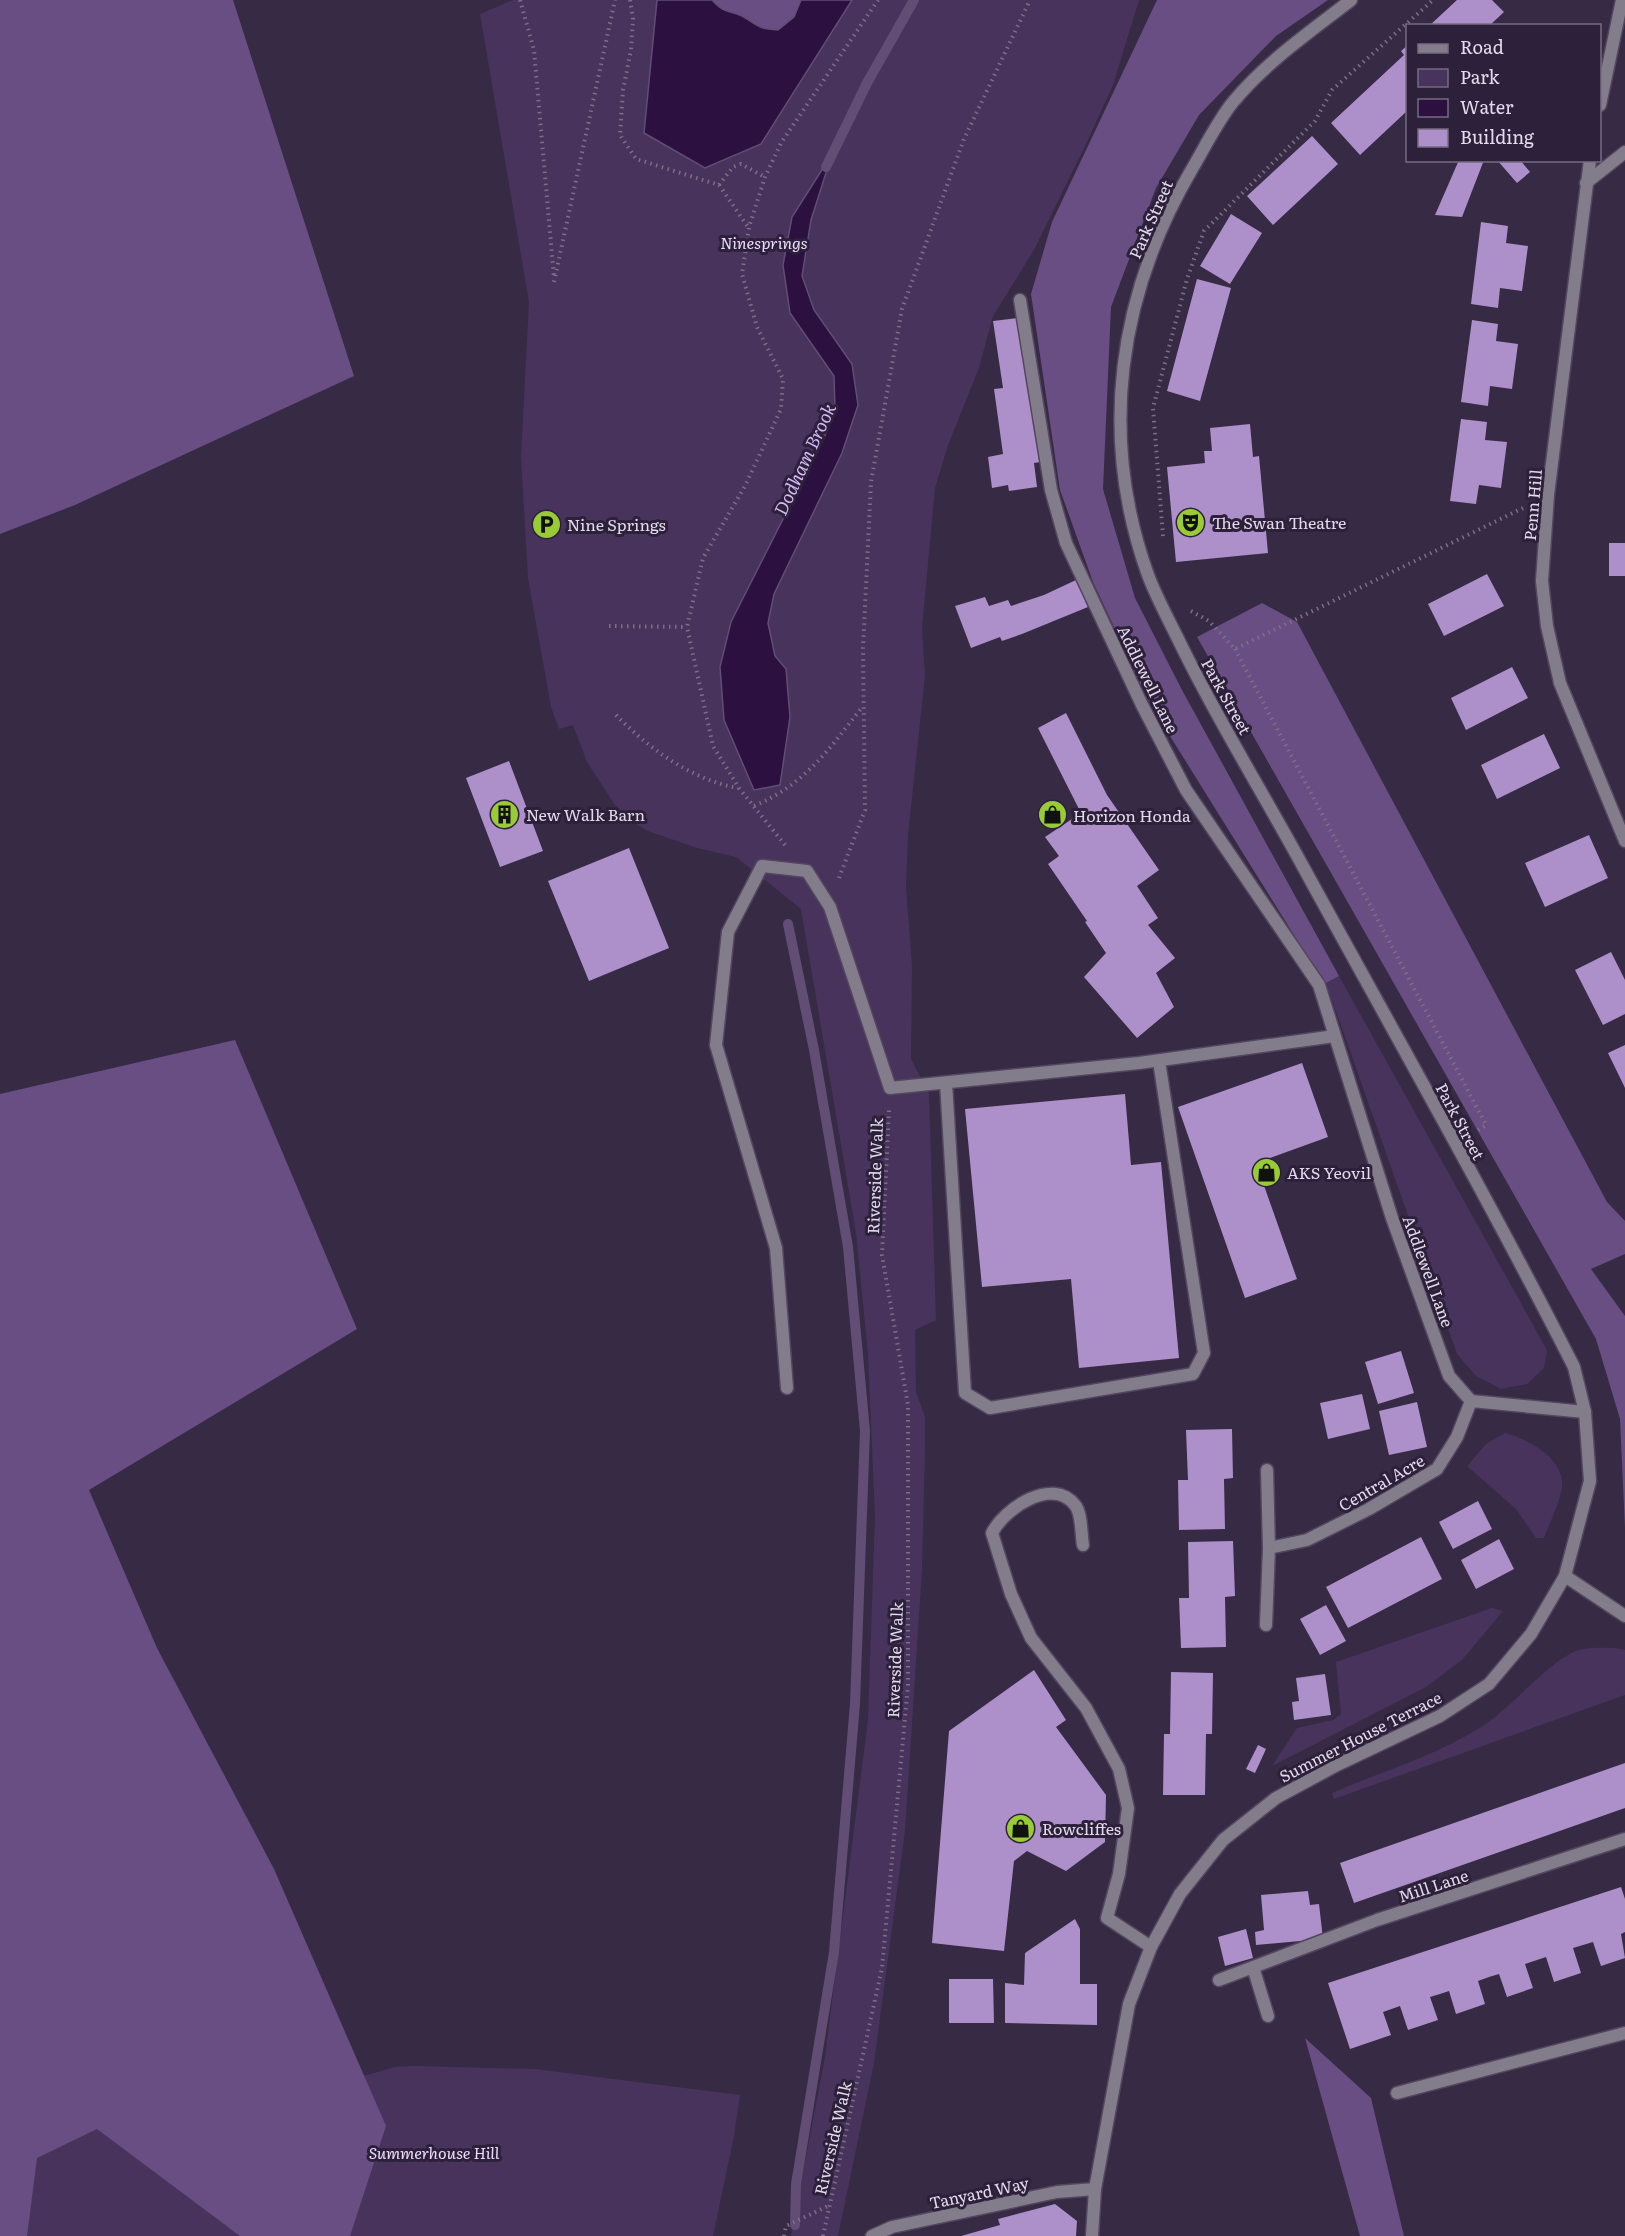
<svg xmlns="http://www.w3.org/2000/svg" width="1625" height="2236" font-family="Literata,serif">
<style>
.green{fill:#48335d}
.forest{fill:#694e84}
.water{fill:#2b1040;stroke:#624d74;stroke-width:1.5}
.lines{fill:none;stroke-linecap:round;stroke-linejoin:round}
.stream{stroke:#624d74;stroke-width:10}
.building{fill:#ad90ca}
.service-casing{stroke:#53465f;stroke-width:15}
.minor-casing{stroke:#53465f;stroke-width:15}
.tertiary-casing{stroke:#53465f;stroke-width:15}
.path{stroke:#7b7086;stroke-width:4;stroke-dasharray:1.5 4.5;stroke-linecap:butt}
.service{stroke:#837d8b;stroke-width:12}
.minor{stroke:#837d8b;stroke-width:12}
.tertiary{stroke:#837d8b;stroke-width:12}
.labels{text-anchor:middle;dominant-baseline:central;stroke-width:6;stroke-linejoin:round;paint-order:stroke}
.street-label{font-size:16px;fill:#e3dbec;stroke:#2d203a}
.park-label{font-size:16px;font-style:italic;fill:#ecdcfe;stroke:#2d203a}
.poi-label{font-size:16px;fill:#e3dbec;stroke:#2d203a;text-anchor:start}
.water-label{font-size:18px;font-style:italic;fill:#d6b7f7;stroke:#2d203a}
</style>
<rect width="100%" height="100%" fill="#372a44"/>
<!-- green -->
<path class="green" d="M513,0H1139L1113,85L1086,144L1034,250L993,316L979,368L948,445L935,488L922,629L925,676L908,835L906,886L912,966L911,1059L929,1094L936,1320L915,1330L916,1392L925,1417V1448L922,1570L905,1831L874,2063L838,2236H791L825,2057L868,1720L875,1516L868,1354L856,1233L801,909L736,857L697,848L648,831L635,823L615,805L587,762L573,725L559,729L551,707L528,578L521,457L529,302L480,14Z
M1339,976L1547,1350L1544,1368L1527,1384L1501,1389L1476,1376L1457,1354L1326,983Z
M1505,1433C1528,1439 1566,1459 1562,1488C1559,1504 1550,1522 1544,1538H1536L1516,1509L1467,1466L1486,1444Z
M1492,1608L1503,1611L1462,1660L1426,1687L1272,1766L1297,1728L1333,1720L1341,1714L1336,1662Z
M1615,1648L1625,1650V1695L1334,1799L1332,1793C1380,1772 1433,1757 1478,1729C1508,1712 1551,1658 1579,1650C1589,1647 1604,1648 1615,1648Z
M414,2066L535,2069L740,2095L734,2136L713,2236H0V2119L360,2077L395,2067Z"/>
<!-- forest -->
<path class="forest" d="M0,0H233L354,376L75,505L0,534Z
M712,0H801V2L794,17L778,30C754,28 760,26 742,16C727,9 726,15 712,0Z
M1157,0H1328L1276,36L1199,115L1156,188L1111,307L1103,489L1135,598L1182,690L1339,976L1326,983L1299,943L1150,704L1093,582L1060,490L1031,294L1052,222Z
M1262,603L1297,622L1607,1202L1625,1221V1254L1591,1269L1625,1316V1528L1620,1419L1596,1339L1197,637Z
M235,1040L357,1329L89,1490L157,1648L274,1869L386,2126L350,2236H240L97,2129L37,2158L27,2236H0V1094Z
M1305,2038L1371,2098L1404,2236H1360Z"/>
<!-- water -->
<path class="water" d="M657,0H712C726,15 727,9 742,16C760,26 754,28 778,30L794,17L801,0H852L761,144L705,168L644,133Z
M832,154L811,220L802,276L814,310L852,364L858,405L842,453L774,594L768,623L775,656L786,669L790,717L780,785L754,790L724,720L720,667L731,622L824,438L835,409L834,376L790,313L783,265L792,217Z"/>
<g class="lines">
<!-- stream -->
<path class="stream" d="M826,167L867,83L914,0
M788,924L814,1050L848,1247L865,1431L855,1704L834,1952L796,2184L795,2225"/>
</g>
<!-- building -->
<path class="building" d="M1457,0H1492L1504,12L1489,26H1429Z
M1407,46V111L1360,155L1331,123L1404,55L1401,51Z
M1312,136L1338,164L1273,225L1247,196Z
M1459,160H1484L1462,217L1435,215Z
M1497,160H1520L1530,172L1517,183Z
M1231,214L1262,233L1230,284L1200,266Z
M1481,222L1508,226L1506,243L1528,246L1522,291L1500,288L1498,308L1471,304Z
M1197,279L1231,288L1200,401L1167,391Z
M1019,318L1041,462L1034,463L1037,487L1009,491L1008,485L992,488L988,457L1003,454L994,389L1003,388L993,321Z
M1472,320L1498,324L1496,341L1518,344L1512,389L1490,386L1488,406L1461,402Z
M1461,419L1487,422L1485,440L1507,442L1501,488L1479,485L1476,504L1450,501Z
M1250,424L1253,457L1259,456L1268,553L1176,562L1167,467L1205,463L1204,451H1212L1210,428Z
M1609,543H1625V576H1609Z
M1487,574L1504,606L1444,636L1428,604Z
M1076,580L1088,607L1022,634L1002,641L1000,637L971,648L955,606L985,597L989,606L1008,600L1011,606L1044,595Z
M1512,667L1528,698L1466,730L1451,698Z
M1066,713L1107,795L1159,870L1137,886L1158,918L1148,925L1175,958L1156,973L1174,1007L1137,1038L1084,977L1106,953L1085,922L1087,921L1048,864L1059,856L1045,837L1081,813L1038,728Z
M1544,734L1560,768L1497,799L1481,765Z
M509,761L543,851L500,867L466,778Z
M1589,835L1608,878L1545,907L1525,863Z
M629,848L669,948L589,981L548,881Z
M1611,952L1625,980V1014L1603,1025L1575,970Z
M1625,1045V1088L1608,1053Z
M1302,1063L1328,1137L1256,1163L1297,1279L1245,1298L1178,1107Z
M1125,1094L1131,1165L1161,1162L1179,1358L1079,1368L1071,1279L982,1287L965,1109Z
M1401,1351L1414,1393L1378,1404L1365,1362Z
M1362,1394L1370,1429L1328,1439L1320,1403Z
M1417,1402L1427,1447L1389,1455L1379,1411Z
M1232,1429L1233,1478L1224,1479L1225,1529L1179,1530L1178,1480H1188L1186,1430Z
M1478,1501L1492,1529L1453,1549L1439,1522Z
M1421,1537L1442,1579L1348,1628L1326,1587Z
M1499,1539L1514,1569L1476,1589L1461,1560Z
M1233,1541L1235,1596L1225,1597L1226,1647L1181,1648L1179,1598H1189L1188,1542Z
M1326,1605L1346,1641L1320,1655L1300,1619Z
M1034,1670L1066,1720L1056,1727L1106,1795L1105,1842L1066,1871L1027,1851L1014,1861L1004,1951L932,1943L949,1731Z
M1171,1672L1213,1673L1212,1734H1206L1205,1795H1163L1164,1734H1170Z
M1325,1674L1331,1715L1294,1720L1292,1702L1299,1701L1296,1678Z
M1258,1745L1266,1749L1255,1773L1246,1769Z
M1625,1763V1808L1354,1903L1340,1863Z
M1621,1887L1625,1899V1932L1621,1934L1625,1958L1601,1966L1593,1942L1573,1948L1581,1973L1554,1982L1546,1957L1525,1964L1533,1988L1507,1997L1499,1974L1489,1977L1478,1981L1485,2004L1456,2014L1449,1991L1440,1994L1430,1997L1438,2020L1408,2030L1400,2006L1383,2012L1391,2035L1350,2049L1328,1983Z
M1308,1891L1310,1905L1319,1904L1323,1939L1256,1945L1255,1932L1264,1930L1261,1895Z
M1075,1919L1080,1929V1984H1097V2025L1005,2023V1983L1024,1985L1025,1953Z
M1246,1929L1253,1958L1225,1966L1218,1937Z
M949,1979H993L994,2023H949Z
M1055,2204L1077,2221L1076,2236H961L1000,2225L998,2219Z"/>
<g class="lines">
<defs>
<path id="service" d="M946,1083L965,1393L990,1408L1193,1374L1204,1353L1159,1061
M1083,1545C1081,1534 1082,1513 1075,1505C1052,1476 1004,1509 992,1533L1011,1594L1031,1638L1086,1708L1119,1769L1128,1808L1119,1874L1107,1918L1151,1947
M1397,2093L1625,2033
M872,2236L892,2227L1057,2192L1095,2189"/>
<path id="minor" d="M1600,105L1622,0
M1590,160L1548,495L1542,581L1547,626L1560,683L1625,841
M1586,183L1625,152
M1020,300L1051,490L1066,543L1142,705L1186,790L1319,985L1392,1218L1449,1376L1471,1401L1585,1412
M787,1388L776,1248L716,1045L728,932L762,866L807,871L830,907L890,1088L1139,1063L1335,1036
M1267,1470L1269,1548
M1565,1576L1625,1616
M1266,1625L1269,1548L1307,1540L1369,1509L1437,1469L1457,1437L1471,1401
M1253,1967L1268,2016
M1219,1980L1377,1920L1625,1839"/>
<path id="tertiary" d="M1092,2236L1095,2189L1129,2004L1151,1947L1180,1894L1223,1840L1276,1798L1337,1765L1440,1716L1489,1684L1531,1634L1565,1576L1590,1481L1585,1412L1574,1367C1489,1200 1396,1036 1306,872C1265,796 1219,723 1181,645C1170,622 1157,599 1148,575C1098,436 1118,295 1192,169C1205,147 1217,122 1233,102C1266,62 1310,32 1351,0"/>
</defs>
<!-- service casing -->
<use href="#service" class="service-casing"/>
<!-- minor casing -->
<use href="#minor" class="minor-casing"/>
<!-- tertiary casing -->
<use href="#tertiary" class="tertiary-casing"/>
<!-- path -->
<path class="path" d="M520,0L534,50L554,278
M630,0L633,19L631,50L623,90L620,135L636,159L719,185L748,227
M719,185L733,167L741,164L765,177
M554,282L615,0
M1163,536L1153,408L1187,279L1204,231L1315,121L1332,90L1433,0
M1191,611L1209,621L1235,649L1523,508
M609,626L687,627
M1235,649L1486,1125L1475,1132
M616,715C648,748 692,780 738,788
M754,806C806,784 829,749 863,706
M785,845L739,788L713,746L687,627L703,558L745,486L781,409L783,379L757,327L742,274L749,227L765,177L781,143L878,0
M839,878L865,810L863,648L871,482L902,309L964,139L1030,0
M784,2236L786,2226L828,2206
M823,2236L882,1968L908,1685V1405L882,1255L889,1110"/>
<!-- service -->
<use href="#service" class="service"/>
<!-- minor -->
<use href="#minor" class="minor"/>
<!-- tertiary -->
<use href="#tertiary" class="tertiary"/>
</g>
<!-- icons -->
<defs>
<symbol id="theatre-disc" viewBox="-11 -11 22 22"><circle r="9.5" fill="#99cb36" stroke="#2d203a"/><path d="M-5-5.5Q0-4 5-5.5V0Q5 5 0 6Q-5 5-5 0ZM-3.3-2.5H-1v1.5H-3.3ZM1-2.5H3.3v1.5H1ZM-2.8 1Q0 5.5 2.8 1Z" fill="#111"/></symbol>
<symbol id="parking-disc" viewBox="-11 -11 22 22"><circle r="9.5" fill="#99cb36" stroke="#2d203a"/><path d="M-3.5-5.5H1a3.5 3.5 0 0 1 0 7H-1V5.5H-3.5ZM-1-3.4V-.6H.8a1.4 1.4 0 0 0 0-2.8Z" fill="#111"/></symbol>
<symbol id="building-disc" viewBox="-11 -11 22 22"><circle r="9.5" fill="#99cb36" stroke="#2d203a"/><path d="M-4-6H4V6H1V3H-1V6H-4ZM-2.5-4.3h1.7v1.8h-1.7ZM.8-4.3h1.7v1.8H.8ZM-2.5-1h1.7V.8h-1.7ZM.8-1h1.7V.8H.8Z" fill="#111"/></symbol>
<symbol id="shop-disc" viewBox="-11 -11 22 22"><circle r="9.5" fill="#99cb36" stroke="#2d203a"/><path d="M-5-2.5h2.3a2.7 3.5 0 0 1 5.4 0H5L5.5 6h-11ZM-1.5-2.5h3a1.5 2.3 0 0 0-3 0Z" fill="#111"/></symbol>
</defs>
<g fill-rule="evenodd">
<use href="#theatre-disc" x="1174" y="506" width="33" height="33"/>
<use href="#parking-disc" x="530" y="508" width="33" height="33"/>
<use href="#building-disc" x="488" y="798" width="33" height="33"/>
<use href="#shop-disc" x="1036" y="798" width="33" height="33"/>
<use href="#shop-disc" x="1250" y="1156" width="33" height="33"/>
<use href="#shop-disc" x="1004" y="1812" width="33" height="33"/>
</g>
<g class="labels">
<!-- street labels -->
<g class="street-label">
<text transform="translate(1150 219) rotate(-66)">Park Street</text>
<text transform="translate(1532 505) rotate(-85)">Penn Hill</text>
<text transform="translate(1149 679) rotate(64)">Addlewell Lane</text>
<text transform="translate(1227 696) rotate(61)">Park Street</text>
<text transform="translate(1461 1121) rotate(62)">Park Street</text>
<text transform="translate(874 1176) rotate(-88)">Riverside Walk</text>
<text transform="translate(1429 1271) rotate(70)">Addlewell Lane</text>
<text transform="translate(1381 1482) rotate(-30)">Central Acre</text>
<text transform="translate(894 1660) rotate(-88)">Riverside Walk</text>
<text transform="translate(1360 1736) rotate(-27)">Summer House Terrace</text>
<text transform="translate(1433 1885) rotate(-18)">Mill Lane</text>
<text transform="translate(832 2138) rotate(-77)">Riverside Walk</text>
<text transform="translate(979 2192) rotate(-12)">Tanyard Way</text>
</g>
<!-- park labels -->
<g class="park-label">
<text x="764" y="242">Ninesprings</text>
<text x="434" y="2152">Summerhouse Hill</text>
</g>
<!-- poi labels -->
<g class="poi-label">
<text x="1212" y="522">The Swan Theatre</text>
<text x="567" y="524">Nine Springs</text>
<text x="526" y="814">New Walk Barn</text>
<text x="1073" y="815">Horizon Honda</text>
<text x="1287" y="1172">AKS Yeovil</text>
<text x="1042" y="1828">Rowcliffes</text>
</g>
<!-- water labels -->
<g class="water-label">
<text transform="translate(804 459) rotate(-65)">Dodham Brook</text>
</g>
</g>
<!-- legend -->
<rect x="1406" y="24" width="195" height="138" fill="#2d203a" stroke="#766b81" stroke-width="1.5"/>
<rect x="1418" y="44" width="30" height="9" fill="#837d8b" stroke="#766b81" stroke-width="1.5"/>
<text x="1460" y="54" font-size="18" fill="#e3dbec">Road</text>
<rect x="1418" y="69" width="30" height="18" fill="#48335d" stroke="#766b81" stroke-width="1.5"/>
<text x="1460" y="84" font-size="18" fill="#e3dbec">Park</text>
<rect x="1418" y="99" width="30" height="18" fill="#2b1040" stroke="#766b81" stroke-width="1.5"/>
<text x="1460" y="114" font-size="18" fill="#e3dbec">Water</text>
<rect x="1418" y="129" width="30" height="18" fill="#ad90ca" stroke="#766b81" stroke-width="1.5"/>
<text x="1460" y="144" font-size="18" fill="#e3dbec">Building</text>
</svg>
